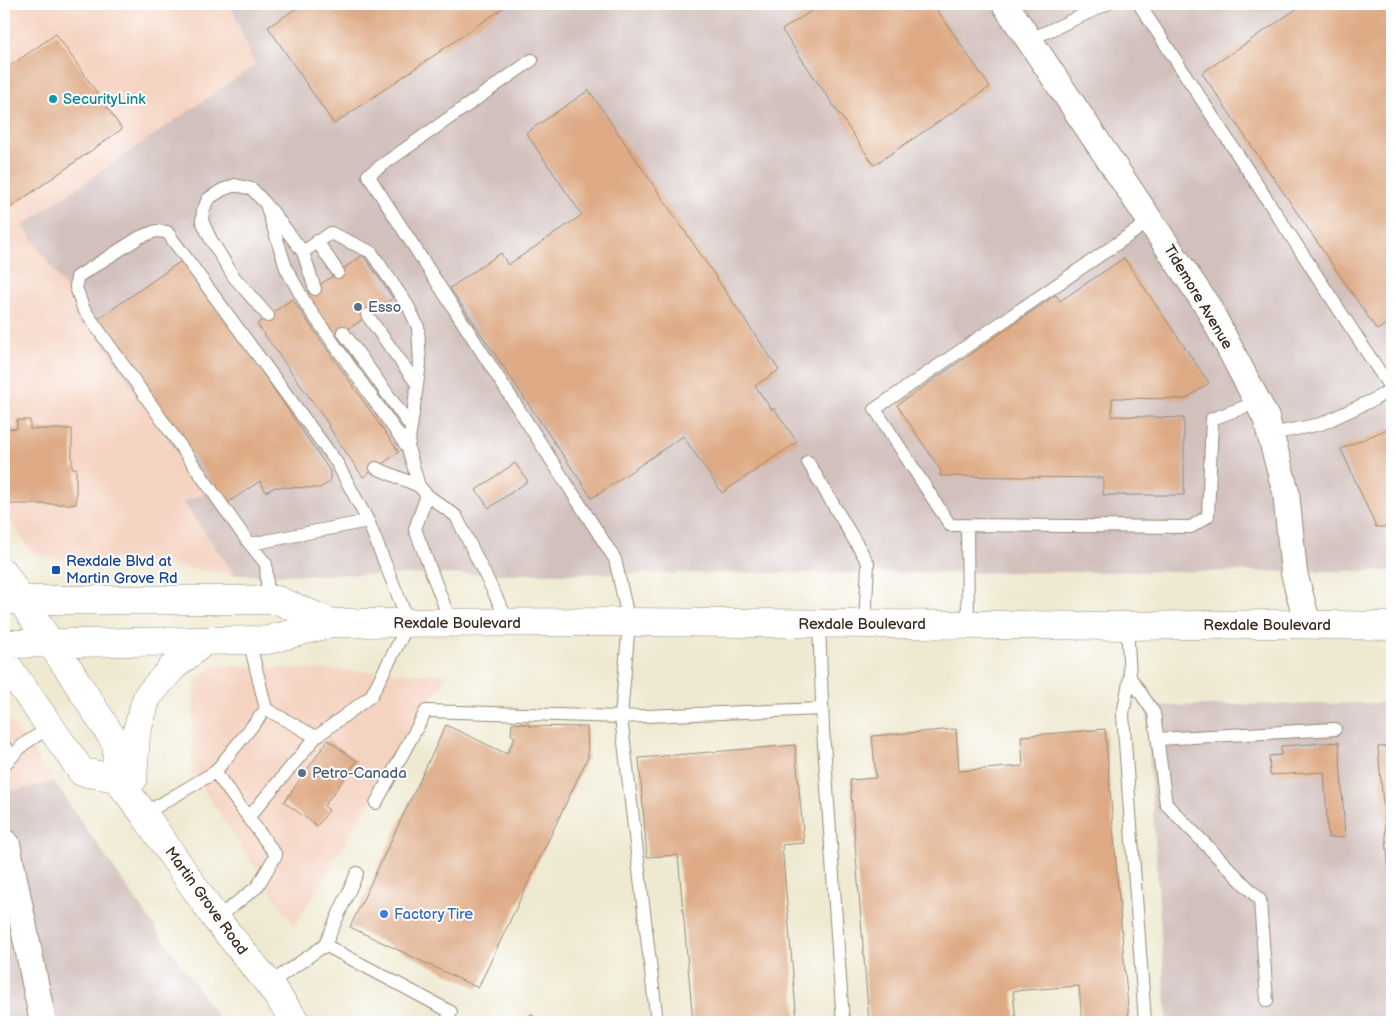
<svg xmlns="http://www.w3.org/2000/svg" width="1396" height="1026" font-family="'Balsamiq Sans',sans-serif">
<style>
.built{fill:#f5d3c1}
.industrial{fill:#d1c0bc}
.building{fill:#deaa85}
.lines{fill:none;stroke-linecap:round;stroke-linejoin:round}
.lane-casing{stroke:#948a77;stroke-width:14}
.street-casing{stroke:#948a77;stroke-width:28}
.secondary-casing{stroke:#948a77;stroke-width:29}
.lane{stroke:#fff;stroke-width:12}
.street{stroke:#fff;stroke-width:26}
.secondary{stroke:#fff;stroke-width:28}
.culture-dot{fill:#0f9aa8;stroke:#fff;stroke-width:2}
.service-dot{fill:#5c6f8a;stroke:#fff;stroke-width:2}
.transit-dot{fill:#1a4fb4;stroke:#fff;stroke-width:2}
.shop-dot{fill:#3f7fe0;stroke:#fff;stroke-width:2}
.labels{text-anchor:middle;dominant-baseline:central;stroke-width:4;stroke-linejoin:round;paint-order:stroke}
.culture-label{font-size:15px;fill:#0d838f;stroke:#fff;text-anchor:start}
.street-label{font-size:15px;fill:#3b2a1e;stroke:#fff}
.service-label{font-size:15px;fill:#4e5e75;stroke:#fff;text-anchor:start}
.transit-label{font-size:15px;fill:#164399;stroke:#fff;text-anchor:start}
.shop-label{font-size:15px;fill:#366cbe;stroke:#fff;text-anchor:start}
</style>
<rect width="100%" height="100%" fill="#fff"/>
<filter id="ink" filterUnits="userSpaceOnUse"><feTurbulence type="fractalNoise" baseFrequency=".02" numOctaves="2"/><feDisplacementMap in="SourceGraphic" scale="10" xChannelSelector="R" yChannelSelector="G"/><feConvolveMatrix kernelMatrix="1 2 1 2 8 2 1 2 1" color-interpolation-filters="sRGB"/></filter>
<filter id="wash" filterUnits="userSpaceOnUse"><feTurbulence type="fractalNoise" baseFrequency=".0096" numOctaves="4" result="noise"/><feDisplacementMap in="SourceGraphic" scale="20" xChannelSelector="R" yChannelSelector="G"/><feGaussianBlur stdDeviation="1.12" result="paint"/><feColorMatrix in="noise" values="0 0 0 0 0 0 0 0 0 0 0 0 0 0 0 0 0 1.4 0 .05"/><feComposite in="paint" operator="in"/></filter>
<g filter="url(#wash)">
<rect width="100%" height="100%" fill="#eee9d0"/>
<!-- built -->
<path class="built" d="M4,4H230L256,64L24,225L206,495L183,502L235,575L126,559L46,558L31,551L4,513Z
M215,665L447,675L294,927L192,772L194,681Z
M4,712L54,782L4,792Z"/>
<!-- industrial -->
<path class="industrial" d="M230,4H1392V571L235,575L183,502L205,494L23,225L255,65Z
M1392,703V1022H1167L1146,706Z
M54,782L221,1022H4V792Z"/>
<g id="blocks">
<!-- building -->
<path class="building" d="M303,4H509L334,124L268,27Z
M822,4H933L990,87L874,165L782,30Z
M1304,4H1392V320L1377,330L1202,73Z
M56,34L122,129L4,212V70Z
M589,90L779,370L755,386L772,410L774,408L797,442L722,493L683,436L592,498L450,288L501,253L508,265L582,215L526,133Z
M363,255L393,298L334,339L304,296Z
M1124,258L1209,383L1186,399L1112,398V417L1115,416L1184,418V495H1103V478L940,476L941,471L897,405L1056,295L1060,301Z
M184,259L330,471V482L320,488L275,487L266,492L260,481L227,503L98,319Z
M292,299L399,452L363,477L328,426L329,425L257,324Z
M17,420H30V429H72V468H76V504H4V428L17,429Z
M1392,427V527H1376L1341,449Z
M515,463L528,481L489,508L476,490Z
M512,723L529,724V726L587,727L588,757L478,988L350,927L446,725L507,754L515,737L511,735Z
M956,729L959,771L1023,766L1021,736L1105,729L1129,1020L1082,1022L1079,986L1013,991L1016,1022H869L850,780L876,778L872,736Z
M328,740L357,761L324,806L329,810L317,826L284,802Z
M1339,742L1345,837L1328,838L1324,772L1270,775L1269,756L1281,755V746Z
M795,745L804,843L782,845L797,1022H693L678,855L647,857L639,758Z
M1392,746V885H1390L1378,747Z
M532,1014L538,1022H521L524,1020Z"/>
</g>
</g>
<g filter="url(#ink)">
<use href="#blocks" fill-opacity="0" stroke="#948a77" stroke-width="1"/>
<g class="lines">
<defs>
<path id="lane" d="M1139,4L1391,389
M1029,40L1107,4
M532,60L368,175L615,559L629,622L621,717L657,1022
M271,210L303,252L331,233L371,252L408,306L418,327L420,364L408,448
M1150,221L875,409L950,525L1191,527L1208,516L1212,419L1258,402
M317,241L338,272
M303,252L315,289
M367,315L417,384
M268,316L234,277L211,240L202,221L203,211L208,199L222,190L235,185L252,189L266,204L286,268L307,306L408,448L419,486L427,495L456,516L509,623
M343,332L411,427
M1271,434L1321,424L1375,399L1392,388
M808,462L868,563L865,624
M376,468L419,486
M427,495L415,529L451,623
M967,525L968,625
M251,544L368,521
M819,623L823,729L843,1022
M1127,626L1130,677L1123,714L1145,1022
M1130,677L1154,713L1166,804L1260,900L1267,1001
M266,709L316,737
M1158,739L1335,729
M4,746L13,756
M4,765L24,744L50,727
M215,772L276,855L257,887L216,919
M376,803L426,711L621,717L822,709
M144,814L215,772L266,709L249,640
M248,818L316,737L371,696L409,623L368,521L337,463L167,232L156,231L140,237L77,277L76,287L83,308L246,539L266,564L268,601
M325,945L357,873
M269,984L325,945L451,1012L446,1022"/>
<path id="street" d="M1005,4L1208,307L1266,418L1286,492L1294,573L1308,625
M4,844H7L43,1022"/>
<path id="secondary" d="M4,573L20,599L68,668L117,745L116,778L144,814L216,919L269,984L296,1022
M5,600H277L332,623
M4,644L268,640L332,623L629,622L1127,626L1275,624L1392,626
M4,661L82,772L116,778
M133,779L136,734L147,697L172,668L205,641"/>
</defs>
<!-- lane casing -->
<use href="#lane" class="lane-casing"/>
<!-- street casing -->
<use href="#street" class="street-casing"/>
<!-- secondary casing -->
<use href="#secondary" class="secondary-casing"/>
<!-- lane -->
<use href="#lane" class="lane"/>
<!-- street -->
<use href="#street" class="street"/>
<!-- secondary -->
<use href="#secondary" class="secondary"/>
</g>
</g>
<!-- markers -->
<circle class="culture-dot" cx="53" cy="99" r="5"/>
<g class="service-dot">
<circle cx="358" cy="307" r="5"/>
<circle cx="302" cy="773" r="5"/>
</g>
<rect class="transit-dot" x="51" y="565" width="10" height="10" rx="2.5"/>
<circle class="shop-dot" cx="384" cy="914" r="5"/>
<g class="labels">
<!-- culture labels -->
<g class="culture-label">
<text x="63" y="99">SecurityLink</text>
</g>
<!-- street labels -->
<g class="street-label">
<text transform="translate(1198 297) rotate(59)">Tidemore Avenue</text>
<text x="457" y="623">Rexdale Boulevard</text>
<text x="862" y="624">Rexdale Boulevard</text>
<text x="1267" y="625">Rexdale Boulevard</text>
<text transform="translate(206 901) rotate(54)">Martin Grove Road</text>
</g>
<!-- service labels -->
<g class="service-label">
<text x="368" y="307">Esso</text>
<text x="312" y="773">Petro-Canada</text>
</g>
<!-- transit labels -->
<g class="transit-label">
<text x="66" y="561">Rexdale Blvd at<tspan x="66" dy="17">Martin Grove Rd</tspan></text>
</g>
<!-- shop labels -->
<g class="shop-label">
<text x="394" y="914">Factory Tire</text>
</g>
</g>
<!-- margin -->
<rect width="1396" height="1026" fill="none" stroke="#fff" stroke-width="20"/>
</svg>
